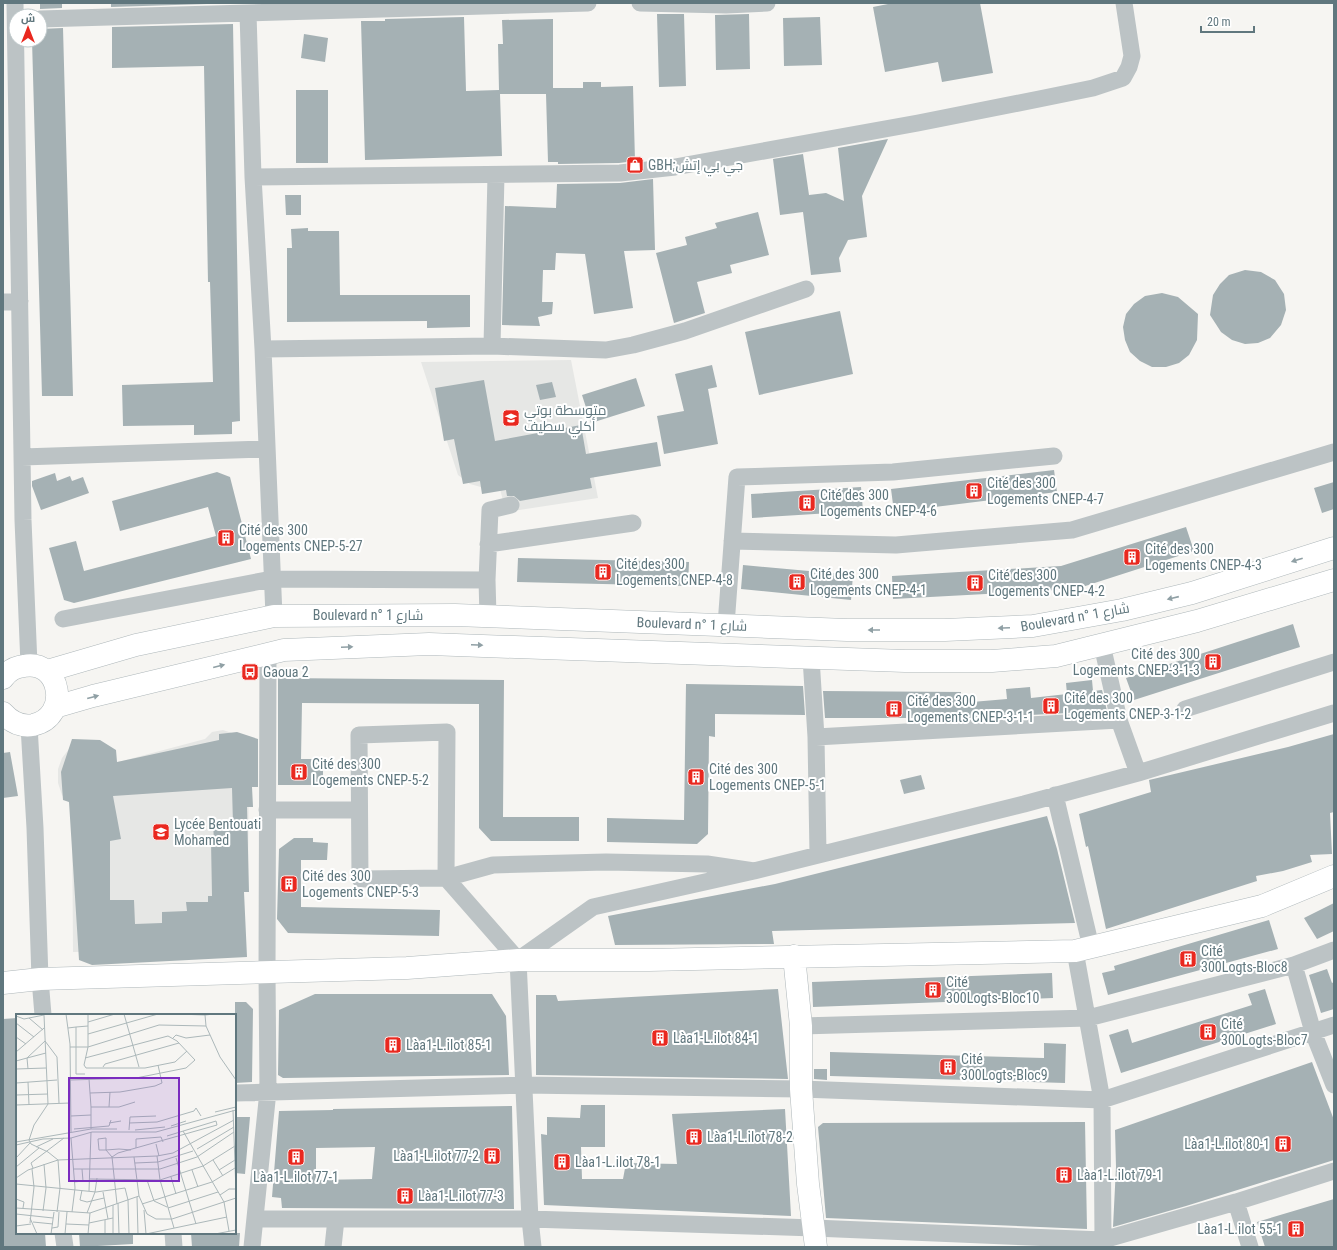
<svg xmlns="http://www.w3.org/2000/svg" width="1337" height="1250" font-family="'Roboto Condensed',Cairo,sans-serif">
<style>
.built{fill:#e6e7e5}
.building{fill:#a5b1b4;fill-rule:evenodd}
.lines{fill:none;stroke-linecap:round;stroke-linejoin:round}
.secondary-casing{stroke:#aeb7ba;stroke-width:23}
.street{stroke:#bcc3c5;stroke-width:17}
.secondary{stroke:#fff;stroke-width:22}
.oneway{fill:#90a0a5}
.labels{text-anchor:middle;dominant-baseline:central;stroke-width:4;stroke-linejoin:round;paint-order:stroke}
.poi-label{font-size:14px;fill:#60777e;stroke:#fff;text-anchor:start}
.street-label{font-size:14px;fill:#60777e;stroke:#fff}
.inset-road{fill:none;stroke:#acb8ba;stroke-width:1}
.view{fill:#7b2cbf;fill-opacity:0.15;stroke:#7b2cbf;stroke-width:2}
.inset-edge{fill:none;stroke:#60777e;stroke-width:2}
</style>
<rect width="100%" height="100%" fill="#f6f5f2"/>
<!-- built -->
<path class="built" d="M571,360L598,498L506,512L500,489H488L470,484L458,475L421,362Z
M223,730L232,733L249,757L248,877L245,880L237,950L73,952L72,806L62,795L58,783V769L62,758L69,749L77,743L107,765L205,739L212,732Z"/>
<!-- building -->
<path class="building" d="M40,3H62V8L40,9Z
M111,3H207V4L111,7Z
M893,3H980L993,73L942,82L938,62L885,72L873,7Z
M657,14H684L686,86L659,87Z
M749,14L750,69L716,70L715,15Z
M464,17L466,91L499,90L498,44H503L502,20L553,19V88H583V82H601V87L633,86L635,161L619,163L558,164V162H548L546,94H500L502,156L365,160L361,21H385V19Z
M820,17L822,65L784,66L783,18Z
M233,24L240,421L232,422V434L194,435V425L123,426L122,385L213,382L210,282H208L204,66L112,68V27Z
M63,28L73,396H42L32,40H40V29Z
M304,34L328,38L325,62L301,58Z
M296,90H328V163H296Z
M888,139L862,196L867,237L848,240L839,258L841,272L811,275L803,212L780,215L773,159L803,154L809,195L826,193L844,201L838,148Z
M653,179L655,250L624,251L633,308L594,314L585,254L556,253L555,270H543L542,302H553L552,314L538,317L540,326L502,325L505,206L556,208L557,184L620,183Z
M285,195H301V215H286Z
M758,212L769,255L730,265L732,273L697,282L705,313L674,323L656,253L687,245L685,237L717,228L715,223Z
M308,228V231H339L340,295H470V327L427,328V321L287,322V248H292L291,229Z
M1245,270L1261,272L1275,280L1284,294L1286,310L1281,325L1270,338L1258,343L1245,344L1232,340L1221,332L1210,315L1213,295L1220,284L1229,275Z
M1162,293L1178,297L1198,314L1197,340L1189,355L1179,363L1166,367H1152L1140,361L1130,352L1125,340L1123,327L1126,314L1134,304L1145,296Z
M840,311L853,374L759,395L745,332Z
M712,365L717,387L708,389L718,444L664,454L657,416L684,411L675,374Z
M636,378L645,406L591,423L582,395Z
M484,380L495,441L581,425L586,454L657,442L661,466L590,478L592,488L520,501L514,496H507L506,490L482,494L480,481L463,484L454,439L444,441L435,388Z
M552,382L556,397L540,400L536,385Z
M1054,470L1057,492L894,512L891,489Z
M217,472L230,477L251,559L74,603L64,600L49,548L76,541L84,571L216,536L208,507L120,531L112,501Z
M55,473L57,481L70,476L72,481L83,477L89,493L41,510L32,486V481Z
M1334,482V509L1322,513L1314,488Z
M861,487L863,511L752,518L751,494Z
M1186,527L1194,551L1076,589L893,599L892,576L1061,566Z
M518,558L689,562L688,586L517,582Z
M743,565L853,575L851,600L741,589Z
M1293,624L1300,647L1134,700L1126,678Z
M278,678L504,680L503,817H579V841H491L479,828V704L302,703L301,759H323V785H278Z
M1092,680L1093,691L1102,690L1107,711L972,718H825L823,691L961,692V700H972V702L1007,699L1006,689L1030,687L1031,698L1067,694L1066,683Z
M686,684L803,686L805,715L715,714V737L709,736L708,834L697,844L607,842V818L684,820Z
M237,732L258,739V787H252L253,807H247L249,892H244L247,957L92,965L79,960L69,802L63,800L61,772L72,739L100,740L116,750L117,762L219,740V734ZM232,788L233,824H213L214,840L211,841L212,896H208V902H186L187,911L162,912V923L135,924L134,900H110V841L121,839L113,796Z
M1334,734V812L1330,813L1332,854L1310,855L1312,862L1283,871L1256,876L1257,881L1106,929L1088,846L1086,847L1079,814L1151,792L1149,780L1288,747Z
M10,752L18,796L3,798V753Z
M921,775L925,789L904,794L900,780Z
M1047,816L1057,849L1075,923L772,931L774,944L615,945L608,916L775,884Z
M294,838H313V842L328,843L327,860H301V907L440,910L439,936L288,933L277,919L279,849Z
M1334,903V931L1317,939L1304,918Z
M1269,920L1278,949L1108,995L1102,973L1115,970L1114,966Z
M1327,969L1332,983L1334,982V1009L1321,1013L1309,975Z
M1052,973L1053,998L813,1007L812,982Z
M778,989L788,1079L536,1075V995H556L558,1001Z
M1265,989L1276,1024L1121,1073L1109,1035L1128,1029L1132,1043L1252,1005L1248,994Z
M315,994H492L506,1016L509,1075L283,1078L278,1075L279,1010Z
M235,1002H246L253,1009L252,1082L235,1083Z
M17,1018V1233H45L46,1247H3V1019Z
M1044,1043L1066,1044L1065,1083L830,1076V1052L1044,1058Z
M1312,1062L1334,1120V1160L1186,1206L1113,1227L1116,1167L1115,1130Z
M814,1069H827V1080L814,1079Z
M581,1105H605V1147H581L582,1179H623L626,1163L677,1164L672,1114L785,1109L791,1216L544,1205L541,1134L547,1135V1117L580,1118Z
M512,1106L514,1209L282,1208L281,1198L272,1197L279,1111L333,1110V1109ZM375,1147L372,1179L316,1180V1148Z
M235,1117H250L245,1174L235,1173Z
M1085,1122L1087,1229L826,1218L818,1127L823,1123Z
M1334,1199V1247H1265L1257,1222Z
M79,1233H133V1244L80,1247Z
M191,1233H240L239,1247H192Z"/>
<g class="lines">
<defs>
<path id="secondary" d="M47,671L136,645L274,616L455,615L847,630H945L1033,626L1122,610L1192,593L1334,548
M3,678C9,670 15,667 24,666C61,659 71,717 33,725C21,727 11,722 3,713
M55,707L93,696L284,650L429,644L905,661H992L1056,656L1197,621L1334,580
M794,956L801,1026V1089L808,1184L816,1247
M3,983L40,979L407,968L518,960H649L1075,951L1262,906L1334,876"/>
</defs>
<!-- secondary casing -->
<use href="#secondary" class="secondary-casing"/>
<!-- street -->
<path class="street" d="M15,3L23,520L29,665
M640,3L726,5L767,3
M248,13L253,177L620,173L675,167L918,123L1039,99L1093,88L1123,78L1129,67L1132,56L1124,3
M40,19L588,3
M253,177L263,349
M3,302L20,301
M492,346L496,175
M22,457L267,449
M732,541L896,545L1072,530L1334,452
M488,544L633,523
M487,580L488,616
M274,616L263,349L492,346L606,350L633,345L685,331L806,289
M63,619L272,579L487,580L490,510L511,505
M726,625L737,477L893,472L1054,456
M1102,645L1119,720
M811,658L816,737
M1185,709L1334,662
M29,726L35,828L40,979L43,1015
M1055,795L1091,947
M267,810H359
M818,854L816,737L1119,720L1138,773
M1075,951L1102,1100L1103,1240L1105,1247
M518,960L593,907L754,871L1024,804L1138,773L1334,713
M1294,965L1313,1032L1334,1085
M801,1026L1088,1018L1294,965L1334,950
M235,1093L524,1085L801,1089L1102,1100L1334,1025
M1236,1202L1250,1247
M255,1219H530L814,1228L1103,1240L1236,1202L1334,1171
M63,1233L65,1247
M173,1233L174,1247
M252,1247L268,1091L267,973L268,654
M333,1247L336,1219
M533,1247L530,1219L518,960L446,878L447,732L359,735L360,879L446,878L493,865L606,862L707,864L754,871"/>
<!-- secondary -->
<use href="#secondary" class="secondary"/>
</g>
<!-- one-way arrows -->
<defs><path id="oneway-solid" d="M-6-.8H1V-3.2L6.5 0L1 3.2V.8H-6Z"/></defs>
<g class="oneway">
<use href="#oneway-solid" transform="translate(1297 560) rotate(162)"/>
<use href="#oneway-solid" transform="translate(1173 598) rotate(167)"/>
<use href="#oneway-solid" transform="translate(1004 628) rotate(177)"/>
<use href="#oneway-solid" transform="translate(874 630) rotate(-180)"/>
<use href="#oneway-solid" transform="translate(477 645) rotate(2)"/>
<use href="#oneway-solid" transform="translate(347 647) rotate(-2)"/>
<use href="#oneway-solid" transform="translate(219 666) rotate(-14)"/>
<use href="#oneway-solid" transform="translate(93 697) rotate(-15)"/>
</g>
<!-- icons -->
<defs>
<symbol id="shop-square" viewBox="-11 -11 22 22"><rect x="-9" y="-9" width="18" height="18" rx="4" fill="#e9281f" stroke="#fff"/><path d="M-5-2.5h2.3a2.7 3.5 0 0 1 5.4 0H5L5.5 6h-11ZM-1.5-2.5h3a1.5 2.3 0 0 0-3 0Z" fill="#fff"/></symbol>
<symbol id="school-square" viewBox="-11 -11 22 22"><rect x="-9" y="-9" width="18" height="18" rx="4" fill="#e9281f" stroke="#fff"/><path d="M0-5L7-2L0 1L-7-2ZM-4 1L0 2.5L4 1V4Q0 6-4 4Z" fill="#fff"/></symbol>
<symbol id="building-square" viewBox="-11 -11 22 22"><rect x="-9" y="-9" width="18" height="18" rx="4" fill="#e9281f" stroke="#fff"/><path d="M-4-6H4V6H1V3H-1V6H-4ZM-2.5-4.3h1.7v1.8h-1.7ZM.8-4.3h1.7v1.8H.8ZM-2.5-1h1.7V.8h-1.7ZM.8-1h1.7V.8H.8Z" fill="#fff"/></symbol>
<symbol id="bus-square" viewBox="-11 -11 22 22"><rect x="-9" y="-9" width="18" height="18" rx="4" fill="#e9281f" stroke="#fff"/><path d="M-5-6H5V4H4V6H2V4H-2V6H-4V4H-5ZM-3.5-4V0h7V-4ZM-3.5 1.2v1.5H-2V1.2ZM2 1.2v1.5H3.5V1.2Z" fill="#fff"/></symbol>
</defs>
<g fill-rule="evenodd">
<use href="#shop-square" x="625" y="155" width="20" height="20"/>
<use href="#school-square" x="501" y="408" width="20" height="20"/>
<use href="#building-square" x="964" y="481" width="20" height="20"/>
<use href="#building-square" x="797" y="493" width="20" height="20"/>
<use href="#building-square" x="216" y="528" width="20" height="20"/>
<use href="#building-square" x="1122" y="547" width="20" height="20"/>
<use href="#building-square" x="593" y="562" width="20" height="20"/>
<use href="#building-square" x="787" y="572" width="20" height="20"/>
<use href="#building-square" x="965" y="573" width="20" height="20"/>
<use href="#building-square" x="1203" y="652" width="20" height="20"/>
<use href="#bus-square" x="240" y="662" width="20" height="20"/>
<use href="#building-square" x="1041" y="696" width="20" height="20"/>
<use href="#building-square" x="884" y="699" width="20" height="20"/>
<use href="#building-square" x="289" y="762" width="20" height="20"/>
<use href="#building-square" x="686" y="767" width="20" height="20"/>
<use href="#school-square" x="151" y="822" width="20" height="20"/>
<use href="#building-square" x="279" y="874" width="20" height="20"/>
<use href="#building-square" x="1178" y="949" width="20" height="20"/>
<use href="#building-square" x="923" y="980" width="20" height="20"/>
<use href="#building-square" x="1198" y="1022" width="20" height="20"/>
<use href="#building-square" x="650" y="1028" width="20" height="20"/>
<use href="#building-square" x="383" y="1035" width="20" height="20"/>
<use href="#building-square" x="938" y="1057" width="20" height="20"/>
<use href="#building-square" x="684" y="1127" width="20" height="20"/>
<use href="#building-square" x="1273" y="1134" width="20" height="20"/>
<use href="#building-square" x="482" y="1146" width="20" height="20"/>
<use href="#building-square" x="286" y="1147" width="20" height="20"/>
<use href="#building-square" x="552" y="1152" width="20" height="20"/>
<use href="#building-square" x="1054" y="1165" width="20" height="20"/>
<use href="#building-square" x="395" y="1186" width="20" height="20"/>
<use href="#building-square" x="1286" y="1219" width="20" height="20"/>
</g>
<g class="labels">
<!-- poi labels -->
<g class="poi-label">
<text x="648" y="165">GBH;جي بي إتش</text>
<text x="524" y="410">متوسطة بوتي<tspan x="524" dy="16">أكلي سطيف</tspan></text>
<text x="987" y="483">Cité des 300<tspan x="987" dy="16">Logements CNEP-4-7</tspan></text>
<text x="820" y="495">Cité des 300<tspan x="820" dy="16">Logements CNEP-4-6</tspan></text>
<text x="239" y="530">Cité des 300<tspan x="239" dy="16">Logements CNEP-5-27</tspan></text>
<text x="1145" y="549">Cité des 300<tspan x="1145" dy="16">Logements CNEP-4-3</tspan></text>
<text x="616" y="564">Cité des 300<tspan x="616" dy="16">Logements CNEP-4-8</tspan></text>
<text x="810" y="574">Cité des 300<tspan x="810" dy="16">Logements CNEP-4-1</tspan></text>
<text x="988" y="575">Cité des 300<tspan x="988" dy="16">Logements CNEP-4-2</tspan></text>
<text x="1200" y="654" text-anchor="end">Cité des 300<tspan x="1200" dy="16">Logements CNEP-3-1-3</tspan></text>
<text x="263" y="672">Gaoua 2</text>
<text x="1064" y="698">Cité des 300<tspan x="1064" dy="16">Logements CNEP-3-1-2</tspan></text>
<text x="907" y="701">Cité des 300<tspan x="907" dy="16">Logements CNEP-3-1-1</tspan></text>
<text x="312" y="764">Cité des 300<tspan x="312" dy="16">Logements CNEP-5-2</tspan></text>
<text x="709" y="769">Cité des 300<tspan x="709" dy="16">Logements CNEP-5-1</tspan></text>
<text x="174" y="824">Lycée Bentouati<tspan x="174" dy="16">Mohamed</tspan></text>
<text x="302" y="876">Cité des 300<tspan x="302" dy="16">Logements CNEP-5-3</tspan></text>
<text x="1201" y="951">Cité<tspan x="1201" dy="16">300Logts-Bloc8</tspan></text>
<text x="946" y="982">Cité<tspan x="946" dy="16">300Logts-Bloc10</tspan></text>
<text x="1221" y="1024">Cité<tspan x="1221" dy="16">300Logts-Bloc7</tspan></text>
<text x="673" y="1038">Làa1-L.ilot 84-1</text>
<text x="406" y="1045">Làa1-L.ilot 85-1</text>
<text x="961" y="1059">Cité<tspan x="961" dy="16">300Logts-Bloc9</tspan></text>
<text x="707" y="1137">Làa1-L.ilot 78-2</text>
<text x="1270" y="1144" text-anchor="end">Làa1-L.ilot 80-1</text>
<text x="479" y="1156" text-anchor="end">Làa1-L.ilot 77-2</text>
<text x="575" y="1162">Làa1-L.ilot 78-1</text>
<text x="1077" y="1175">Làa1-L.ilot 79-1</text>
<text x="296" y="1177" text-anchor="middle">Làa1-L.ilot 77-1</text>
<text x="418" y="1196">Làa1-L.ilot 77-3</text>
<text x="1283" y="1229" text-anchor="end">Làa1-L.ilot 55-1</text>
</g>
<!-- street labels -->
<g class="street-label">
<text x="368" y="615">Boulevard n° شارع 1</text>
<text transform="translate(1075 617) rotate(-10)">Boulevard n° شارع 1</text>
<text transform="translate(692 624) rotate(2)">Boulevard n° شارع 1</text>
</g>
</g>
<!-- overview -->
<g transform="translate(16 1014)">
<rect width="220" height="220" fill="#f6f5f2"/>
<path class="inset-road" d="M50,0L54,30L55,118M72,0V33L68,51L70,54H129L159,48L171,37M108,0L123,53M162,0L189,1M198,0L189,1L190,12L204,43L220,66M0,2L8,5L28,1L32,90L18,111L13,126L15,130L32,138L42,146L44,174L41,198M13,4L27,16M72,8L99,0M0,9L18,23M60,13L72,12M52,14L60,13V60H69M72,20L142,0M0,23L10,30M157,24L160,21L170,24L194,21M54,33H72L143,11L190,12M0,38L28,14M30,39L11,44L29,27L41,43L43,89M0,47L11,44L12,55M87,53L89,50L163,29M0,55L30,54M73,65L74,79L104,78L139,72L146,69L142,51M54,66L120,64L170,54L179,46L161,27L152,22L69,44M12,68L13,91M0,69L41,66M74,79L75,93M0,81L32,80M0,91L54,89M93,93L94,78M217,96L220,178M199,98L220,93M55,102L75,101M93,109L105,107M113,109L141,108L178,97L180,94L185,102M155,112L170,107M58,115L93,112L95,106M75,115V93H103L119,88M113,116L114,103L140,102M119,116L149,113M167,117L208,188L213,217M151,122L200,107L201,111M55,124L59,174L56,198M0,128L75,115H101M140,130L143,142M0,131L27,125L55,124L76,118H140L220,96M20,133L37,125M120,134V125L145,123L147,128M181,135L218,113M141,142L144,166L158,214M96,143L102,139L201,111M118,143L123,182L131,200L140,205H156L220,184M0,144L14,129M160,144L180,210M197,146L207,162M119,149L142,148L177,137M0,153L23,134M17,154L15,149L48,124M57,155H144L181,143L218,118M176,156L182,173M203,156L219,146M155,163L160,180M0,164L12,156L42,146L141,142L157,139L218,106M74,165L144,166L187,152L219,132M131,166L138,187L151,193M58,168L67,167L66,155M0,170L80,178L109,174L112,186L113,220M66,176L64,186L71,188L88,184M73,177L75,118M87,178L92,205M204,181L213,175H220M121,183L122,220M0,185L8,188L7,194M102,189L103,220M101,190L96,143L90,136V124L82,125L83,136H90L103,135L115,136M126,190L196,168L219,154M97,191V220M0,194L74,199L123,182M152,194L202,178M128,196L130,220M27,197L30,174L28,150M71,199L79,178L81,164M0,200L37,204M14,204L21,220M17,208L37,210M14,209L18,173L16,155M73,209L97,204M50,210L73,211M0,212L15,210M36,214L42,213L43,198M35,220L38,198M49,220L51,198M72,220L74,199M89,220V206M130,220L211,203M199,220L220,216"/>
<path class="view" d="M53,64H163V167H53Z"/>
<rect width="220" height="220" class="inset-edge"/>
</g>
<!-- border -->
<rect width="1337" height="1250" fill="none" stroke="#60777e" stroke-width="8"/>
<!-- north arrow -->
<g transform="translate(28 28)"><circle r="19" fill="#ffffff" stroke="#bfc9cb"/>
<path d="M0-3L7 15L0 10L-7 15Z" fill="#e9281f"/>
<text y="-6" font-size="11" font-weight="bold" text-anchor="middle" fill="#60777e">ش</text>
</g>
<!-- scale -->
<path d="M1201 26v6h53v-6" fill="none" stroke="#60777e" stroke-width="2"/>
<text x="1207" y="26" font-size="12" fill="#60777e" stroke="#ffffff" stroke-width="3" paint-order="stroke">20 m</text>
</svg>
